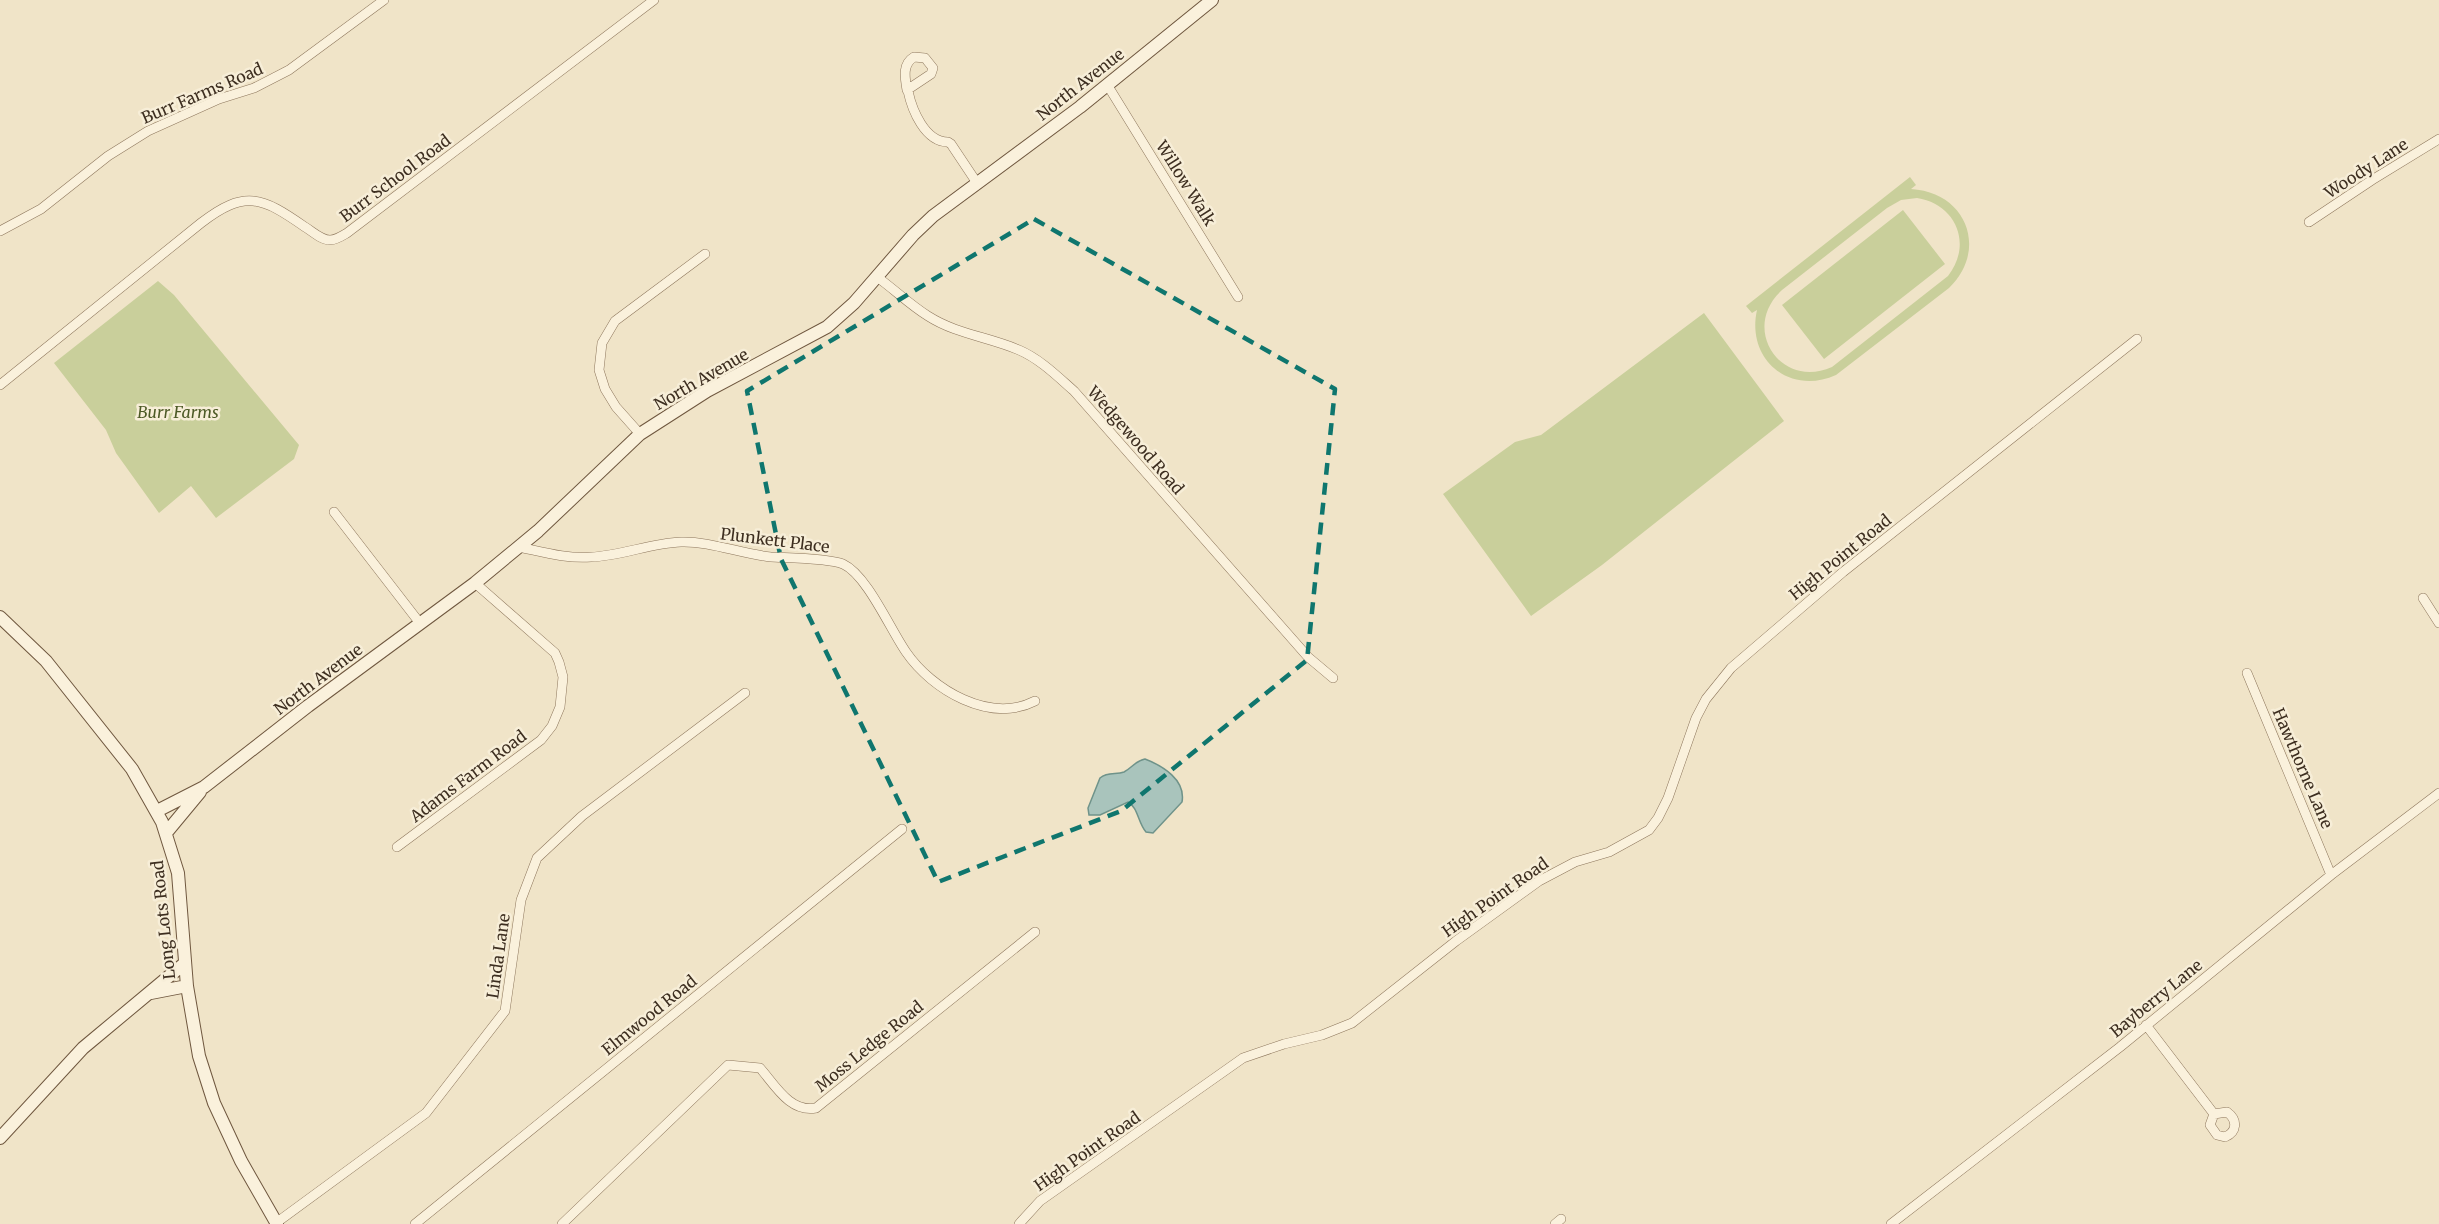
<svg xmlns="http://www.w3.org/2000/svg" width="2439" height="1224" font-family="Merriweather,serif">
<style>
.green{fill:#c9cf9b;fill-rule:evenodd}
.water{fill:#a9c4bc;stroke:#6f938a;stroke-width:1.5}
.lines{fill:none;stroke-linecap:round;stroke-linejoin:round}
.street-casing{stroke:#8d765c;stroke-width:10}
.secondary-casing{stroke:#6f573f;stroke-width:14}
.street{stroke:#faf1dc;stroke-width:9}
.secondary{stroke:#faf1dc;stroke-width:12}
.marked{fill:none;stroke:#0f766e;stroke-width:4.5;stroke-dasharray:12 8;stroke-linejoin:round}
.labels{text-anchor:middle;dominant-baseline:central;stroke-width:5;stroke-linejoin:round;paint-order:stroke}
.street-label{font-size:16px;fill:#3d2e20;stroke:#f7eed8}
.park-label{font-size:16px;font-style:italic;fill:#4d5a26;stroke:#f7eed8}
</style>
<rect width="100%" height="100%" fill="#f0e4c8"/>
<!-- green -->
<path class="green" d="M1910,177L1916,185L1911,189C1966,192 1989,249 1949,288L1836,375C1789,396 1746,359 1757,310L1752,313L1746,306ZM1917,198C1956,204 1973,244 1948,276L1832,367C1780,390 1740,328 1782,290L1887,208L1901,200Z
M1903,210L1945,264L1824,359L1782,305Z
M158,281L174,295L299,445L294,459L216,518L191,486L159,513L116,453L106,430L54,363Z
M1704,313L1784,421L1602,565L1531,616L1443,494L1515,442L1541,435Z"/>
<!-- water -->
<path class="water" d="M1145,759C1163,766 1186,780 1182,802L1153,833L1146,832C1138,823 1138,807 1128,802L1100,815H1089L1088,808L1100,778C1108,771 1116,775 1124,772C1132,768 1135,761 1145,759Z"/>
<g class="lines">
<defs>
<path id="street" d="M1108,86L1238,297
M907,90L931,74L933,68L925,58L914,57C902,64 905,78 907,90L908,91C912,110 925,142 948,142L951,144L977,183
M2309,222L2372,180L2439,139
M0,231L41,209L108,156L148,131L219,99L254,88L289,70L384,0
M877,277C894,289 910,305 928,316C956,334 989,337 1019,350C1040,359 1057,376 1074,391L1308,657L1333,678
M0,385L201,223C245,189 262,197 305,227C312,231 321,240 330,240C336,240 342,236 347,233L654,0
M640,434L616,407L605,389L599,370L602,343L615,321L705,254
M334,512L419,622
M519,547C543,552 567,559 591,557C621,556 651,543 681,542C710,541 741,554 771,557C789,558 827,558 843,564C867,575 890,629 906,652C932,690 990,724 1035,701
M2423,598L2439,623
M2247,673L2331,875
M397,847L541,740L552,726L560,707L563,677L559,662L555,653L475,583
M2146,1025L2214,1114L2227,1112C2238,1120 2237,1132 2225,1137L2217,1135L2210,1125L2214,1114
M276,1223L426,1113L505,1011L521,900L537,858L582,816L745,693
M415,1224L902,829
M562,1224L728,1065L760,1068C775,1085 790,1113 816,1108L1035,932
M1019,1224L1040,1201L1243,1058L1284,1044L1322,1035L1352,1023L1456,941L1539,881L1575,862L1609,852L1649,830L1658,818L1668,798L1696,718L1706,699L1731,668L1843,572L2137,339
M1555,1224L1561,1219
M1891,1224L2120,1047L2331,875L2439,793"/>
<path id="secondary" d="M0,617L46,661L132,769L162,822L178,873L187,986L199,1056L214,1103L241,1161L277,1224
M157,811L204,787L308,706L475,583L538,531L640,434L707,391L827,327L854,303L913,235L933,216L1080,107L1212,0
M166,833L200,792
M151,993L187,986
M0,1138L83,1048L185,963"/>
</defs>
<!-- street casing -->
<use href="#street" class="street-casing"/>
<!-- secondary casing -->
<use href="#secondary" class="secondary-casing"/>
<!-- street -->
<use href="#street" class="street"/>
<!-- secondary -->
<use href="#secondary" class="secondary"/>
</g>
<!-- marked area -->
<path class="marked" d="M1034,219L1335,389L1307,660L1121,811L938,882L781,559L747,391Z"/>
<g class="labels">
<!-- street labels -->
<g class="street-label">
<text transform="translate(1080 84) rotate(-38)">North Avenue</text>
<text transform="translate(202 93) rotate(-23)">Burr Farms Road</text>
<text transform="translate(2366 168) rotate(-33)">Woody Lane</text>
<text transform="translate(395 178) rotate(-37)">Burr School Road</text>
<text transform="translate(1186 183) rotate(58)">Willow Walk</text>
<text transform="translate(701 379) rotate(-30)">North Avenue</text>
<text transform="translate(1136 440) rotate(49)">Wedgewood Road</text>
<text transform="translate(775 540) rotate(7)">Plunkett Place</text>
<text transform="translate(1840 557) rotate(-39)">High Point Road</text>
<text transform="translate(318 679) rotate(-37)">North Avenue</text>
<text transform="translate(2303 768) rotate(67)">Hawthorne Lane</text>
<text transform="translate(468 776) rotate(-37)">Adams Farm Road</text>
<text transform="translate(1495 897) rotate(-35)">High Point Road</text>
<text transform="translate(163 920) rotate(-96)">Long Lots Road</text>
<text transform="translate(498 956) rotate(-82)">Linda Lane</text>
<text transform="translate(2156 998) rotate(-39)">Bayberry Lane</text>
<text transform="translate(649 1015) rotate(-39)">Elmwood Road</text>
<text transform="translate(869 1046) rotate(-39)">Moss Ledge Road</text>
<text transform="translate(1087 1151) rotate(-35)">High Point Road</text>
</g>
<!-- park labels -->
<g class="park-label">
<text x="178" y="412">Burr Farms</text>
</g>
</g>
</svg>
